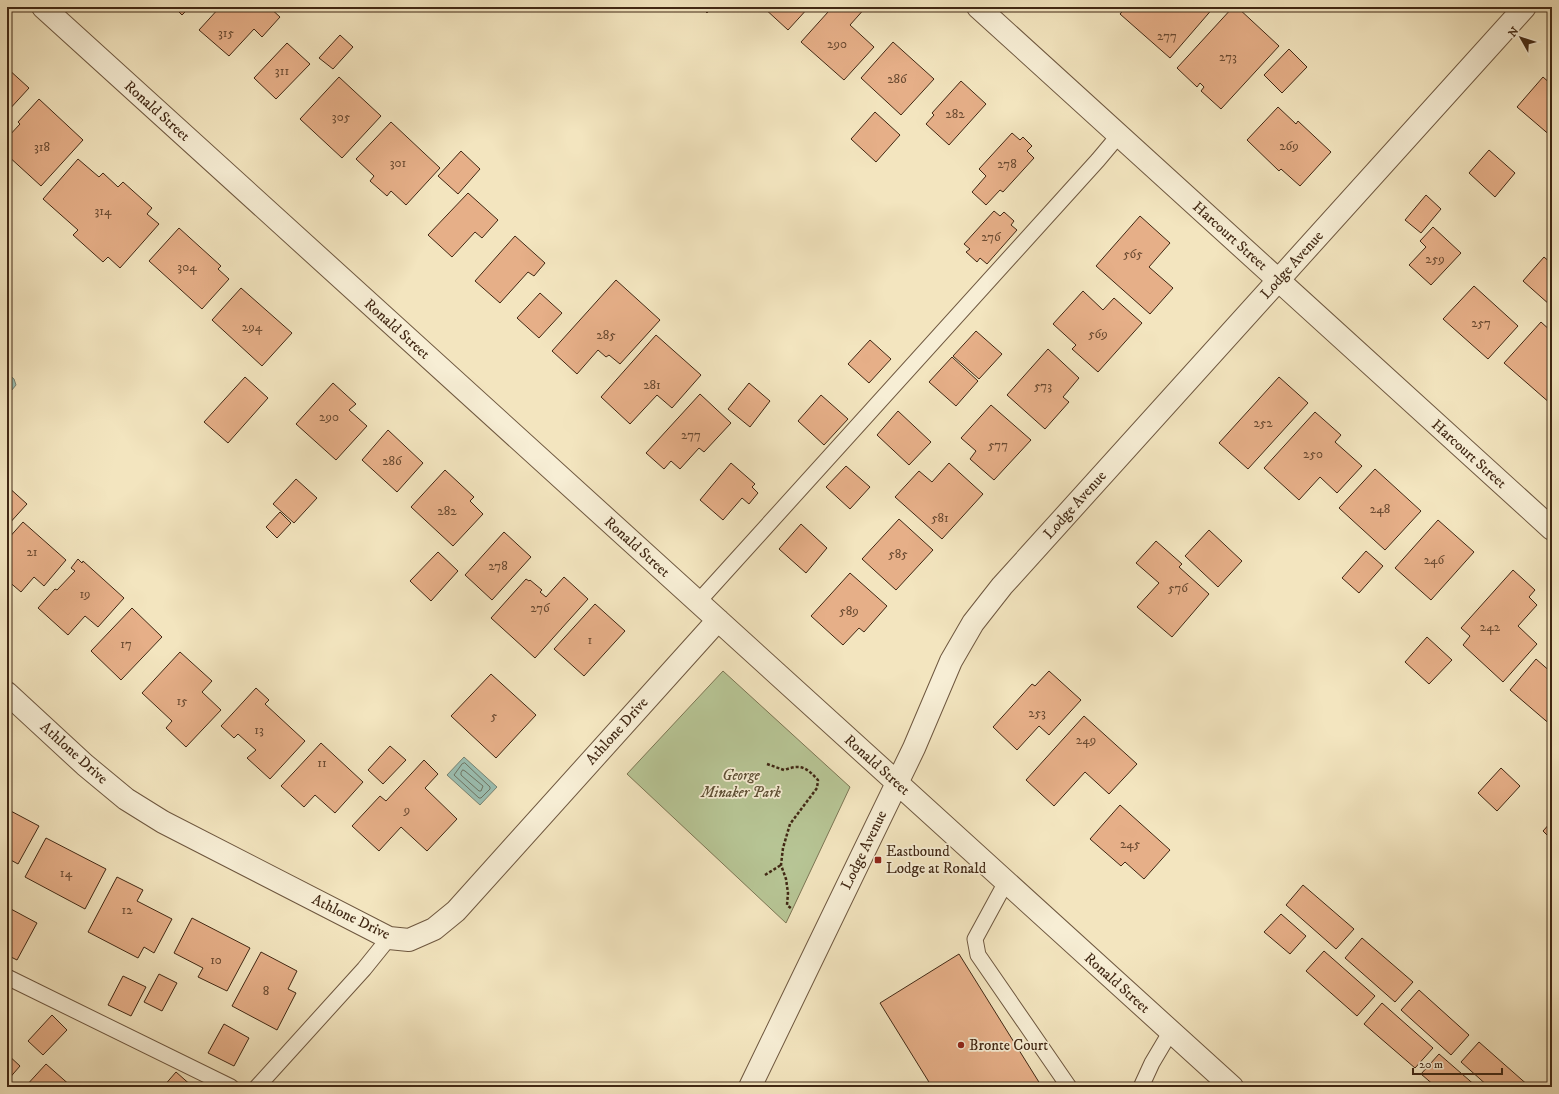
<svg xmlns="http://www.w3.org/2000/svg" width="1559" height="1094" font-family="'IM FELL DW Pica',serif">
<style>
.green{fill:#b7c595;stroke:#7c7654}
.water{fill:#9bbfb2;stroke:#778373}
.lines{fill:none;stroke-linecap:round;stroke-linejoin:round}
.shore{stroke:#6e7463;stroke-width:1}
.building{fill:#e6af88;stroke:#412814}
.lane-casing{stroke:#6e573f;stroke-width:17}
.street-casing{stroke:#6e573f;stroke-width:24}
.path{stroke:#412814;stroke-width:2.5;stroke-dasharray:3 2;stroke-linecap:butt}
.lane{stroke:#f7eed5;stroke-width:15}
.street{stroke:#f7eed5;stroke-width:22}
.poi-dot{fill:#8f2418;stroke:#f7eed5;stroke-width:1.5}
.labels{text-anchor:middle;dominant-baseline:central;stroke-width:3.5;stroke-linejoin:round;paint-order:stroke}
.number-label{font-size:13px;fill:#6a4a31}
.street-label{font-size:15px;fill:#412814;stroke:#f7eed5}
.park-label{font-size:15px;font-style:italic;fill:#5e4f34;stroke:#f7eed5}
.poi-label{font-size:15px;fill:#412814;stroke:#f7eed5;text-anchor:start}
</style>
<rect width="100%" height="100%" fill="#f3e5bf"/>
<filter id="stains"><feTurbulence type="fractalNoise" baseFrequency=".005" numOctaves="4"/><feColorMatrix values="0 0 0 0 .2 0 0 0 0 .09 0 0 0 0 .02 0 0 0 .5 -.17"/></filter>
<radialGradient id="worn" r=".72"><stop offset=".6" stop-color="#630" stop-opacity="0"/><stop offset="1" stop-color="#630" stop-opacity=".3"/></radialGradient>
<!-- green -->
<path class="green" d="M723,671L850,787L786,923L627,774Z"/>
<!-- water -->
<path class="water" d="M7,373L14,379L16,385L7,396Z
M464,757L497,787L480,805L447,775Z"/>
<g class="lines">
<!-- shore -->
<path class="shore" d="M465,763L490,787V789L481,798H479L454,775L462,764Z
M463,770L465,771L483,786L481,791H479L461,775V773Z"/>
</g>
<!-- building -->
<path class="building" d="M174,7H190L182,15Z
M220,7H269L280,17L262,37L254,29L229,56L199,30Z
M701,7H712L707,13Z
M763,7H809L788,30Z
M825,7H866L850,25L874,47L844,80L801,42L828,12L824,8Z
M1126,7H1214L1170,58L1120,14Z
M1233,7H1237L1279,46L1221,109L1201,91L1204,87L1200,83L1197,87L1177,68Z
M340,35L353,47L333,69L319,58Z
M893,42L934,79L901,115L861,78Z
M287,43L310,64L276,99L254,78Z
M1289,49L1307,67L1282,93L1264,75Z
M7,68L29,88L7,112Z
M339,77L381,116L342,158L300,119Z
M1543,77L1552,85V137L1517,107Z
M961,81L986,104L949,145L926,124L934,115L932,113Z
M39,99L83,140L41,186L7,155V138L20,124L18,122Z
M1278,107L1296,124L1298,121L1331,152L1300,186L1281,169L1279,171L1247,140Z
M875,112L900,135L876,162L851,139Z
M391,122L440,168L406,205L391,191L387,196L370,181L374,176L356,159Z
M1012,133L1020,140L1023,137L1032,146L1027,151L1034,158L1003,192L1000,190L986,205L972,192L986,176L979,169Z
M1489,150L1515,173L1495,197L1469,173Z
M461,151L480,169L458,194L438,176Z
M78,159L99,177L103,173L118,187L123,182L152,208L147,214L159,224L120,268L108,257L103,262L73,235L78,230L43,199Z
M468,193L498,220L482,238L475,232L452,257L428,235Z
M1426,195L1441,209L1421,233L1405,220Z
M994,211L1000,216L1004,212L1014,221L1011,225L1017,230L987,264L980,258L977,262L966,252L970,249L964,244Z
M1140,216L1170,243L1149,267L1173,288L1150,314L1096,266Z
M1433,227L1461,253L1431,285L1409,265L1426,247L1420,241Z
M179,228L221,266L218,269L229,279L202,309L149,261Z
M515,236L545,263L534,276L528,272L500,303L475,281Z
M1544,257L1552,264V303L1550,305L1523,281Z
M616,280L660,320L620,364L609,355L606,357L598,350L577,374L552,351Z
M1474,286L1518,326L1488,359L1443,319Z
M241,288L292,333L262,366L212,320Z
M1083,291L1103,310L1114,298L1142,323L1098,372L1072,349L1076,345L1053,324Z
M540,293L562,313L539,338L517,318Z
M1541,322L1552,332V403L1551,404L1504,363Z
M976,331L1002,354L979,379L953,356Z
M656,335L701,375L672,408L657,395L630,424L601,397Z
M870,340L891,359L869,383L848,364Z
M1048,349L1079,378L1063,397L1069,402L1045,429L1007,395Z
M952,357L978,381L956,406L929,382Z
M245,377L268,398L228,443L204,422Z
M1279,377L1308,403L1248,469L1219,443Z
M333,383L356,404L349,410L367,426L336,460L296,424Z
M749,383L770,401L750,427L728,409Z
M700,394L731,423L704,452L699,448L680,469L671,461L664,469L646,453Z
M821,395L848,419L824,445L798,421Z
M991,405L1031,440L994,480L970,459L976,451L961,438Z
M898,411L931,442L909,465L877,435Z
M1315,412L1341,435L1335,442L1362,466L1337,493L1320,477L1299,500L1264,468Z
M388,430L423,463L397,492L362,460Z
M731,463L755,484L752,487L758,493L749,504L742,498L723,520L700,500Z
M949,463L983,494L942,539L895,497L919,471L932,482Z
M846,466L870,487L850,509L826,487Z
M1375,469L1421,511L1385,550L1339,508Z
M445,470L474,497L470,501L483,514L453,546L411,507Z
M296,479L317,498L294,523L273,504Z
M7,486L27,504L7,526Z
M280,512L291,523L277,538L266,527Z
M899,519L933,550L896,590L862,559Z
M1438,520L1474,552L1431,600L1395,568Z
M23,522L66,560L44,586L34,577L21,592L7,580V544L9,543L7,540Z
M801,524L827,548L806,573L779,549Z
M1209,530L1242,561L1218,587L1185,556Z
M504,532L531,557L492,600L465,575Z
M1156,541L1182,564L1179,567L1209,594L1172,637L1137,607L1159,583L1136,563Z
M1366,551L1383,566L1359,593L1342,578Z
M438,552L458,571L431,601L410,581Z
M78,559L82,563L83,561L124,598L98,627L85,616L68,635L38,608L55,589L57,590L75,571L71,568Z
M1513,570L1535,590L1529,597L1537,605L1518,626L1537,644L1503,682L1463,645L1470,636L1461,628Z
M850,573L887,606L864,632L859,628L843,645L811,616Z
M564,577L588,599L535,658L491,618L526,579L529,581L530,580L542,590L540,592L546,597Z
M595,604L625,631L584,676L554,649Z
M132,608L162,637L121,680L91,651Z
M1427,637L1452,660L1429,684L1405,662Z
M180,652L212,681L202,692L221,710L186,747L166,728L172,721L142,693Z
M1536,659L1552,673V726L1510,690Z
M1049,671L1081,700L1049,735L1039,726L1017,750L993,727L1032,684L1035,686Z
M491,674L536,715L496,758L451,716Z
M256,688L269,700L265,704L305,741L270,779L247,758L256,750L238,734L234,738L221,726Z
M1084,716L1137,764L1109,794L1085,772L1054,806L1026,780Z
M321,743L363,782L335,813L315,795L304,807L281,786Z
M390,746L406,760L383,784L368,770Z
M424,760L438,774L425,788L457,819L427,851L401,827L379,851L352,826L380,796L386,801Z
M1501,768L1520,786L1497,811L1478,793Z
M1120,805L1170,850L1144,879L1125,862L1121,866L1090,839Z
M7,809L39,826L18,864L7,858Z
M1552,821V840L1543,831Z
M46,838L106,869L85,909L25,877Z
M117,877L143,890L137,901L172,919L154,953L144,947L138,958L88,932Z
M1303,885L1354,929L1336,949L1286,905Z
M9,908L37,923L17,960L7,955V911Z
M1281,914L1306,936L1290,954L1264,932Z
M192,918L250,948L227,991L198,977L203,968L174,953Z
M1362,938L1413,982L1395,1002L1345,958Z
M1324,951L1375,996L1357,1016L1306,971Z
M261,952L297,971L288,989L296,993L277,1030L232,1006Z
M959,954L1042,1087H932L880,1003Z
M159,974L177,983L162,1011L144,1002Z
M123,976L146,987L131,1016L108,1005Z
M1419,990L1469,1035L1451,1055L1401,1010Z
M1382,1003L1433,1048L1415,1068L1364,1024Z
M52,1015L67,1030L43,1055L28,1041Z
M224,1024L249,1038L234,1066L208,1053Z
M1479,1042L1530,1087H1489L1461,1062Z
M7,1054L20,1066L7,1081Z
M1439,1054L1477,1087H1436L1421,1074Z
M46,1064L72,1087H25Z
M176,1072L193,1087H163Z
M131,1083L136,1087H127Z"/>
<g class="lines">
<defs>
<path id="lane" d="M698,602L1098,160L1119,135
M1006,882L975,939L978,955L1069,1087
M7,977L231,1087
M257,1087L364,969L389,938
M1141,1087L1152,1063L1171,1031"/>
<path id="street" d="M43,7L1232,1087
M978,7L1552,529
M7,693L85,765L126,799L163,822L389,938L409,940L434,929L456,911L718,620
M750,1087L914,748L951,661L973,623L1002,586L1525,7"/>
</defs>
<!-- lane casing -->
<use href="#lane" class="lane-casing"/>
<!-- street casing -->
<use href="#street" class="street-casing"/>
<!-- path -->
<path class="path" d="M767,764L784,770C801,764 806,767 818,780L817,788L790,824L783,848L781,865L786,879L788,893L787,905L792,909
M765,875L781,865"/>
<!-- lane -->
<use href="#lane" class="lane"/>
<!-- street -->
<use href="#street" class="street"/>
</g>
<!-- markers -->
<g class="poi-dot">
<rect x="874" y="856" width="8" height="8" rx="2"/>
<circle cx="961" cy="1045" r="4"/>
</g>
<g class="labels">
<!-- number labels -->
<g class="number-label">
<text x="226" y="33">315</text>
<text x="1167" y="36">277</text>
<text x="837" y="44">290</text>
<text x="1228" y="57">273</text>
<text x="282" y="71">311</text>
<text x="897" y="79">286</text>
<text x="955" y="114">282</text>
<text x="341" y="117">305</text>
<text x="1289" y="146">269</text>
<text x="42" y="147">318</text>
<text x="398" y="163">301</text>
<text x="1007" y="164">278</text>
<text x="103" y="211">314</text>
<text x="991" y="237">276</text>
<text x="1133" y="254">565</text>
<text x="1435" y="259">259</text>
<text x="187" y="267">304</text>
<text x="1481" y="323">257</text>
<text x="252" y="327">294</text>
<text x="1098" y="334">569</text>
<text x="606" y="335">285</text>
<text x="652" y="385">281</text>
<text x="1043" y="386">573</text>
<text x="329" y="417">290</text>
<text x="1263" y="423">252</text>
<text x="691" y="435">277</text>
<text x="998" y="445">577</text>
<text x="1313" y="454">250</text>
<text x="392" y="461">286</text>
<text x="1380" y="509">248</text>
<text x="447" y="511">282</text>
<text x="940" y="518">581</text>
<text x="32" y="552">21</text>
<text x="898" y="554">585</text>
<text x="1434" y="560">246</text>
<text x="498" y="566">278</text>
<text x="1178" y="588">576</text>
<text x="85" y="594">19</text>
<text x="540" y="608">276</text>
<text x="849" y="611">589</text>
<text x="1490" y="627">242</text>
<text x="590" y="640">1</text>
<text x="126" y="644">17</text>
<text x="182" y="701">15</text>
<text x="1037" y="713">253</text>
<text x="494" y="716">5</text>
<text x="259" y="730">13</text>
<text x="1086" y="740">249</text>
<text x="322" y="763">11</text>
<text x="407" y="810">9</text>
<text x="1130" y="844">245</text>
<text x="66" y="873">14</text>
<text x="127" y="910">12</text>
<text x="216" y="960">10</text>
<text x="266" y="991">8</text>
</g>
<!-- street labels -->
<g class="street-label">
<text transform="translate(157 111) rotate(42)">Ronald Street</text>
<text transform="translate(1230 236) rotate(42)">Harcourt Street</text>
<text transform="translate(1292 265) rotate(-48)">Lodge Avenue</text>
<text transform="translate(397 329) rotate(42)">Ronald Street</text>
<text transform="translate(1469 454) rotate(42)">Harcourt Street</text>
<text transform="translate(1075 505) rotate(-48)">Lodge Avenue</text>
<text transform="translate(637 547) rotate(42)">Ronald Street</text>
<text transform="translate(617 731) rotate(-48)">Athlone Drive</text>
<text transform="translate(74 753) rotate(42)">Athlone Drive</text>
<text transform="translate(877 765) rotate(42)">Ronald Street</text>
<text transform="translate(864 850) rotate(-64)">Lodge Avenue</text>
<text transform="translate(351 917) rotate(26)">Athlone Drive</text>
<text transform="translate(1117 983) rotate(42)">Ronald Street</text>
</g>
<!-- park labels -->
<g class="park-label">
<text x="741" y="775">George<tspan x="741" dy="17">Minaker Park</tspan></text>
</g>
<!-- poi labels -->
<g class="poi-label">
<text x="886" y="851">Eastbound<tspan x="886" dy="17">Lodge at Ronald</tspan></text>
<text x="969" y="1045">Bronte Court</text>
</g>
</g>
<!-- margin -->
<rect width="1559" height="1094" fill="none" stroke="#f3e5bf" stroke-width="24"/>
<rect x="8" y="8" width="1543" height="1078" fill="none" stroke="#412814" stroke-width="2"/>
<rect x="12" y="12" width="1535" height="1070" fill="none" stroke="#412814"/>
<!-- north arrow -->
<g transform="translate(1521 38) rotate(309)" stroke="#f7eed5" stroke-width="3" paint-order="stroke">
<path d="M0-3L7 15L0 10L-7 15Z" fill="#412814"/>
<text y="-6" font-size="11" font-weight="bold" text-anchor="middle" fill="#412814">N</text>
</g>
<!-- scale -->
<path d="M1413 1068v6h89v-6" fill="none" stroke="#412814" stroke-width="2"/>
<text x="1419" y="1068" font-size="12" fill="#412814" stroke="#f7eed5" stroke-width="3" paint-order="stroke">20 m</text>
<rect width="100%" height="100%" filter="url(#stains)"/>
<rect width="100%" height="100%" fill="url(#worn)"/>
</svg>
